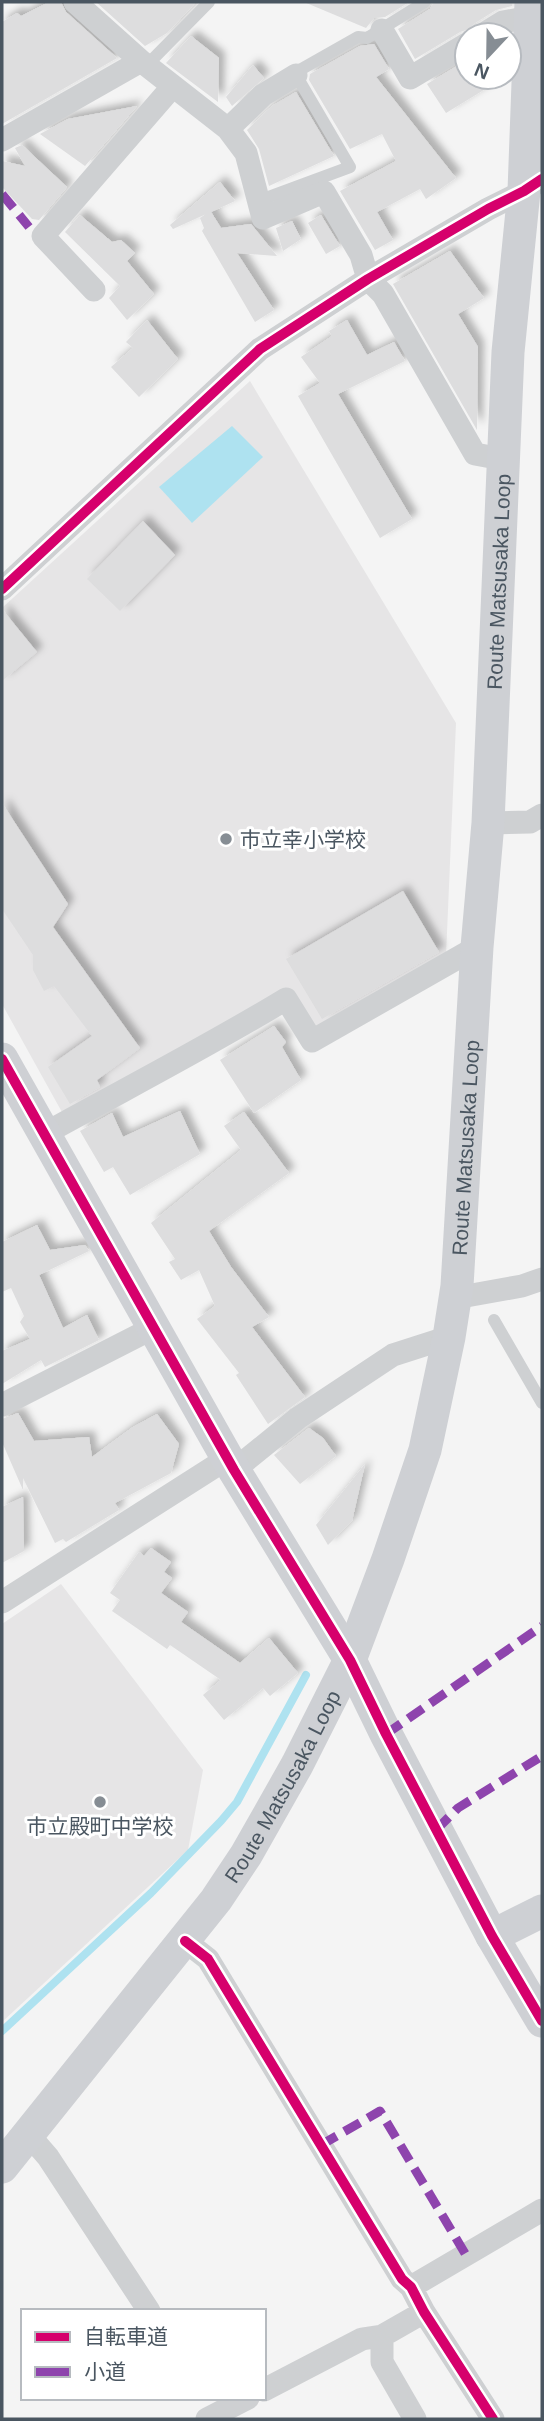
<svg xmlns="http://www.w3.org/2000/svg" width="544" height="2421" font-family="Helvetica,'Noto Sans JP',sans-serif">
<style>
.education{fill:#e6e5e6}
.water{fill:#aee2f0}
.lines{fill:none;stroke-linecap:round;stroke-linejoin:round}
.stream{stroke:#aee2f0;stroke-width:8}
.building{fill:#ddddde;filter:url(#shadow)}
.lane{stroke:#ced0d2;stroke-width:12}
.street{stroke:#ced0d2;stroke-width:23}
.secondary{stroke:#ced0d4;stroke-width:33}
.quiet{stroke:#8e44ad;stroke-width:9;stroke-dasharray:18 9;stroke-linecap:butt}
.cycleway-casing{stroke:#fff;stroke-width:15}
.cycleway{stroke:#d6006c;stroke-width:10}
.poi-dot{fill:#868d94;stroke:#fff;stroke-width:2.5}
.labels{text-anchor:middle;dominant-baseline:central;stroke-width:6;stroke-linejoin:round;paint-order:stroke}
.street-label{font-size:21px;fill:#4a5661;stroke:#fff}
.poi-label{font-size:21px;fill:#4a5661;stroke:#fff;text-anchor:start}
</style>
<defs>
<filter id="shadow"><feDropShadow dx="6" dy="-6" stdDeviation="3.5" flood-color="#0004"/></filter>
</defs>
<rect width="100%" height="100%" fill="#f4f4f4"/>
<!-- education -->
<path class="education" d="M250,381L456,723L446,956L316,1030L289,988L63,1114L2,1004V608Z
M61,1584L203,1770L188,1850L2,2022V1624Z"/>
<!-- water -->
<path class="water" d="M232,426L263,457L192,523L159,487Z"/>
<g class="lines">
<!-- stream -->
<path class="stream" d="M2,2031L151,1893L221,1821L237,1802L306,1675"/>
</g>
<!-- building -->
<path class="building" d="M49,2H61L66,12L117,58L2,124V22L17,13L21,16Z
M96,2H196L167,33L145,46Z
M304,2H409L385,17L374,18L366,28Z
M434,2H512V6L496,10L475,23L469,29L460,32L415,59L398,29L430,9Z
M191,36L219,58L218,102L166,63Z
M374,44L389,69L376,77L456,178L426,199L420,189L377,212L393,240L375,250L340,191L396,161L382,134L350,149L309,80L310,74L360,46Z
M467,60V77H505L446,113L427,84Z
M253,65L264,78L232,106L226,97Z
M296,92L334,156L269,186L259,149L247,130L272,106Z
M137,106L85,166L40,134L68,119Z
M22,145L67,187L39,220L32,219L2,187V161L25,166L15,148Z
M220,182L235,201L211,212L221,228L251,224L277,256L237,253L274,310L255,322L202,231L204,228L200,218L206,214L173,229L170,225Z
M80,215L112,242L121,240L135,253L127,261L154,294L127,320L109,298L120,286L65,232Z
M321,215L340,246L326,254L308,223Z
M292,221L301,239L283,251L276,228Z
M450,251L484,298L458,314L478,347L477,430L393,284Z
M147,320L178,359L139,397L111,367L133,348L126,342Z
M347,320L367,355L394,342L405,361L338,394L412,519L380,538L298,396L320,383L301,357L332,336L329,331Z
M143,521L175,555L120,611L87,579Z
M2,609L37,652L2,681Z
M2,803L68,904L53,927L140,1048L97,1080L100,1087L70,1104L48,1067L92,1036L54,986L44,991L33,970V955L2,909Z
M403,891L439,952L322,1019L286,959Z
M274,1026L286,1042L282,1047L301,1080L254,1113L220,1060Z
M180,1111L200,1154L130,1195L113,1167L104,1172L80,1131L112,1113L123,1137Z
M244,1112L289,1173L209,1231L231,1267L269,1317L252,1327L305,1397L268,1424L236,1375L239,1373L197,1319L215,1306L199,1270L181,1280L169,1262L175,1259L151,1223L241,1150L224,1126Z
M37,1225L50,1250L85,1245L89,1251L39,1275L63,1328L87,1315L99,1340L45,1367L41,1360L2,1384V1351L30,1339L20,1322L24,1316L11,1288L2,1292V1242Z
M18,1413L34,1441L89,1437L92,1457L133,1427L157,1414L179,1444L171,1473L115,1503L119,1510L66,1542L63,1539L55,1543L23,1478V1490L2,1442V1419Z
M309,1428L323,1438L336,1456L300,1484L274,1455Z
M365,1464L352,1521L328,1545L316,1525Z
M23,1497L24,1551L2,1563V1507Z
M151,1548L171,1562L164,1572L172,1578L161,1593L188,1612L181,1622L240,1663L269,1638L298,1673L270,1696L263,1688L224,1720L203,1695L221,1680L170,1645L167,1649L112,1611L120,1600L110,1593L139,1552L144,1556Z"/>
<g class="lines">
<!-- lane -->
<path class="lane" d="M147,65L209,2
M258,201L350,167L296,75L298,71L358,37L367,38L425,2
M494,1320L542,1403"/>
<!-- street -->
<path class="street" d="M75,2L141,61L228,129L263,95L296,75
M382,30L410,78L467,44
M482,35L503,22L530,17
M228,129L246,153L263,218L324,192L361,255L368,279L383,294L475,454L502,459
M2,140L141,61
M94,290L43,236L173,86
M2,589L260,349L368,279L488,209L524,191L542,179
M488,823L530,822L542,815
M44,1134C125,1089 207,1047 286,999L312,1041L477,947
M455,1298L522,1286L542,1279
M2,1405L153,1328
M234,1470L298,1418L393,1355L449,1337
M2,1602L228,1458
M185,1941L208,1959L402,2279L411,2287L424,2312L493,2419
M28,2134L48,2157L149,2311
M411,2287L542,2210
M382,2336V2362L415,2419
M264,2390L362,2339L382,2336L424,2312
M207,2419L248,2398"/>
<!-- secondary -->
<g class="secondary">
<path d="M2,1059L234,1470L350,1660L386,1734L492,1936L542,2021"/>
<path d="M492,1936L542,1911"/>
<path id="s1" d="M2,2167L216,1900L246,1855L297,1765L350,1660L388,1559L425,1450L449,1337L457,1286L477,947L488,823L508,352L524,191L531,2"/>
</g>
<!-- quiet -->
<path class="quiet" d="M2,194L29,227
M386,1734L542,1626
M436,1830L458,1808L542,1756
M321,2145L380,2111L466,2255"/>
<defs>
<path id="cycleway" d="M2,589L260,349L368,279L488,209L524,191L542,179
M2,1059L234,1470L350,1660L386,1734L492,1936L542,2021
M185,1941L208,1959L402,2279L411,2287L424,2312L493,2419"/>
</defs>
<!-- cycleway casing -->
<use href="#cycleway" class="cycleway-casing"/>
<!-- cycleway -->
<use href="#cycleway" class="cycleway"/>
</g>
<!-- markers -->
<g class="poi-dot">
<circle cx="226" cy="839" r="7"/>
<circle cx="100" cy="1802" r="7"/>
</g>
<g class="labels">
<!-- street labels -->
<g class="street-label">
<text stroke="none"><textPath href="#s1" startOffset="1713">Route Matsusaka Loop</textPath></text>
<text stroke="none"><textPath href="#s1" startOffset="1146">Route Matsusaka Loop</textPath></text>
<text stroke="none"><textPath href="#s1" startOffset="474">Route Matsusaka Loop</textPath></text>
</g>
<!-- poi labels -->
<g class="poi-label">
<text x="240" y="839">市立幸小学校</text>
<text x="100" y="1826" text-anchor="middle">市立殿町中学校</text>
</g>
</g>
<!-- border -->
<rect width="544" height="2421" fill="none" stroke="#4a5661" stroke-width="7"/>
<!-- legend -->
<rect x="21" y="2309" width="245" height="91" fill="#ffffff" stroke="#b7bbc0" stroke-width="2"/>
<rect x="35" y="2332" width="35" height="10" fill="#d6006c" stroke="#b7bbc0" stroke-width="2"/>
<text x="84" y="2344" font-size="21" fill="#4a5661">自転車道</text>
<rect x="35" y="2367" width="35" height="10" fill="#8e44ad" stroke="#b7bbc0" stroke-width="2"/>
<text x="84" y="2379" font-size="21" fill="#4a5661">小道</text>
<!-- north arrow -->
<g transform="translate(488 56) rotate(202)"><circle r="33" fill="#ffffff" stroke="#b7bbc0" stroke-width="2"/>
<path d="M0-5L12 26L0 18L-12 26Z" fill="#868d94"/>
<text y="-10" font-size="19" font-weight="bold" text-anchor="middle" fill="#4a5661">N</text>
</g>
</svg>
